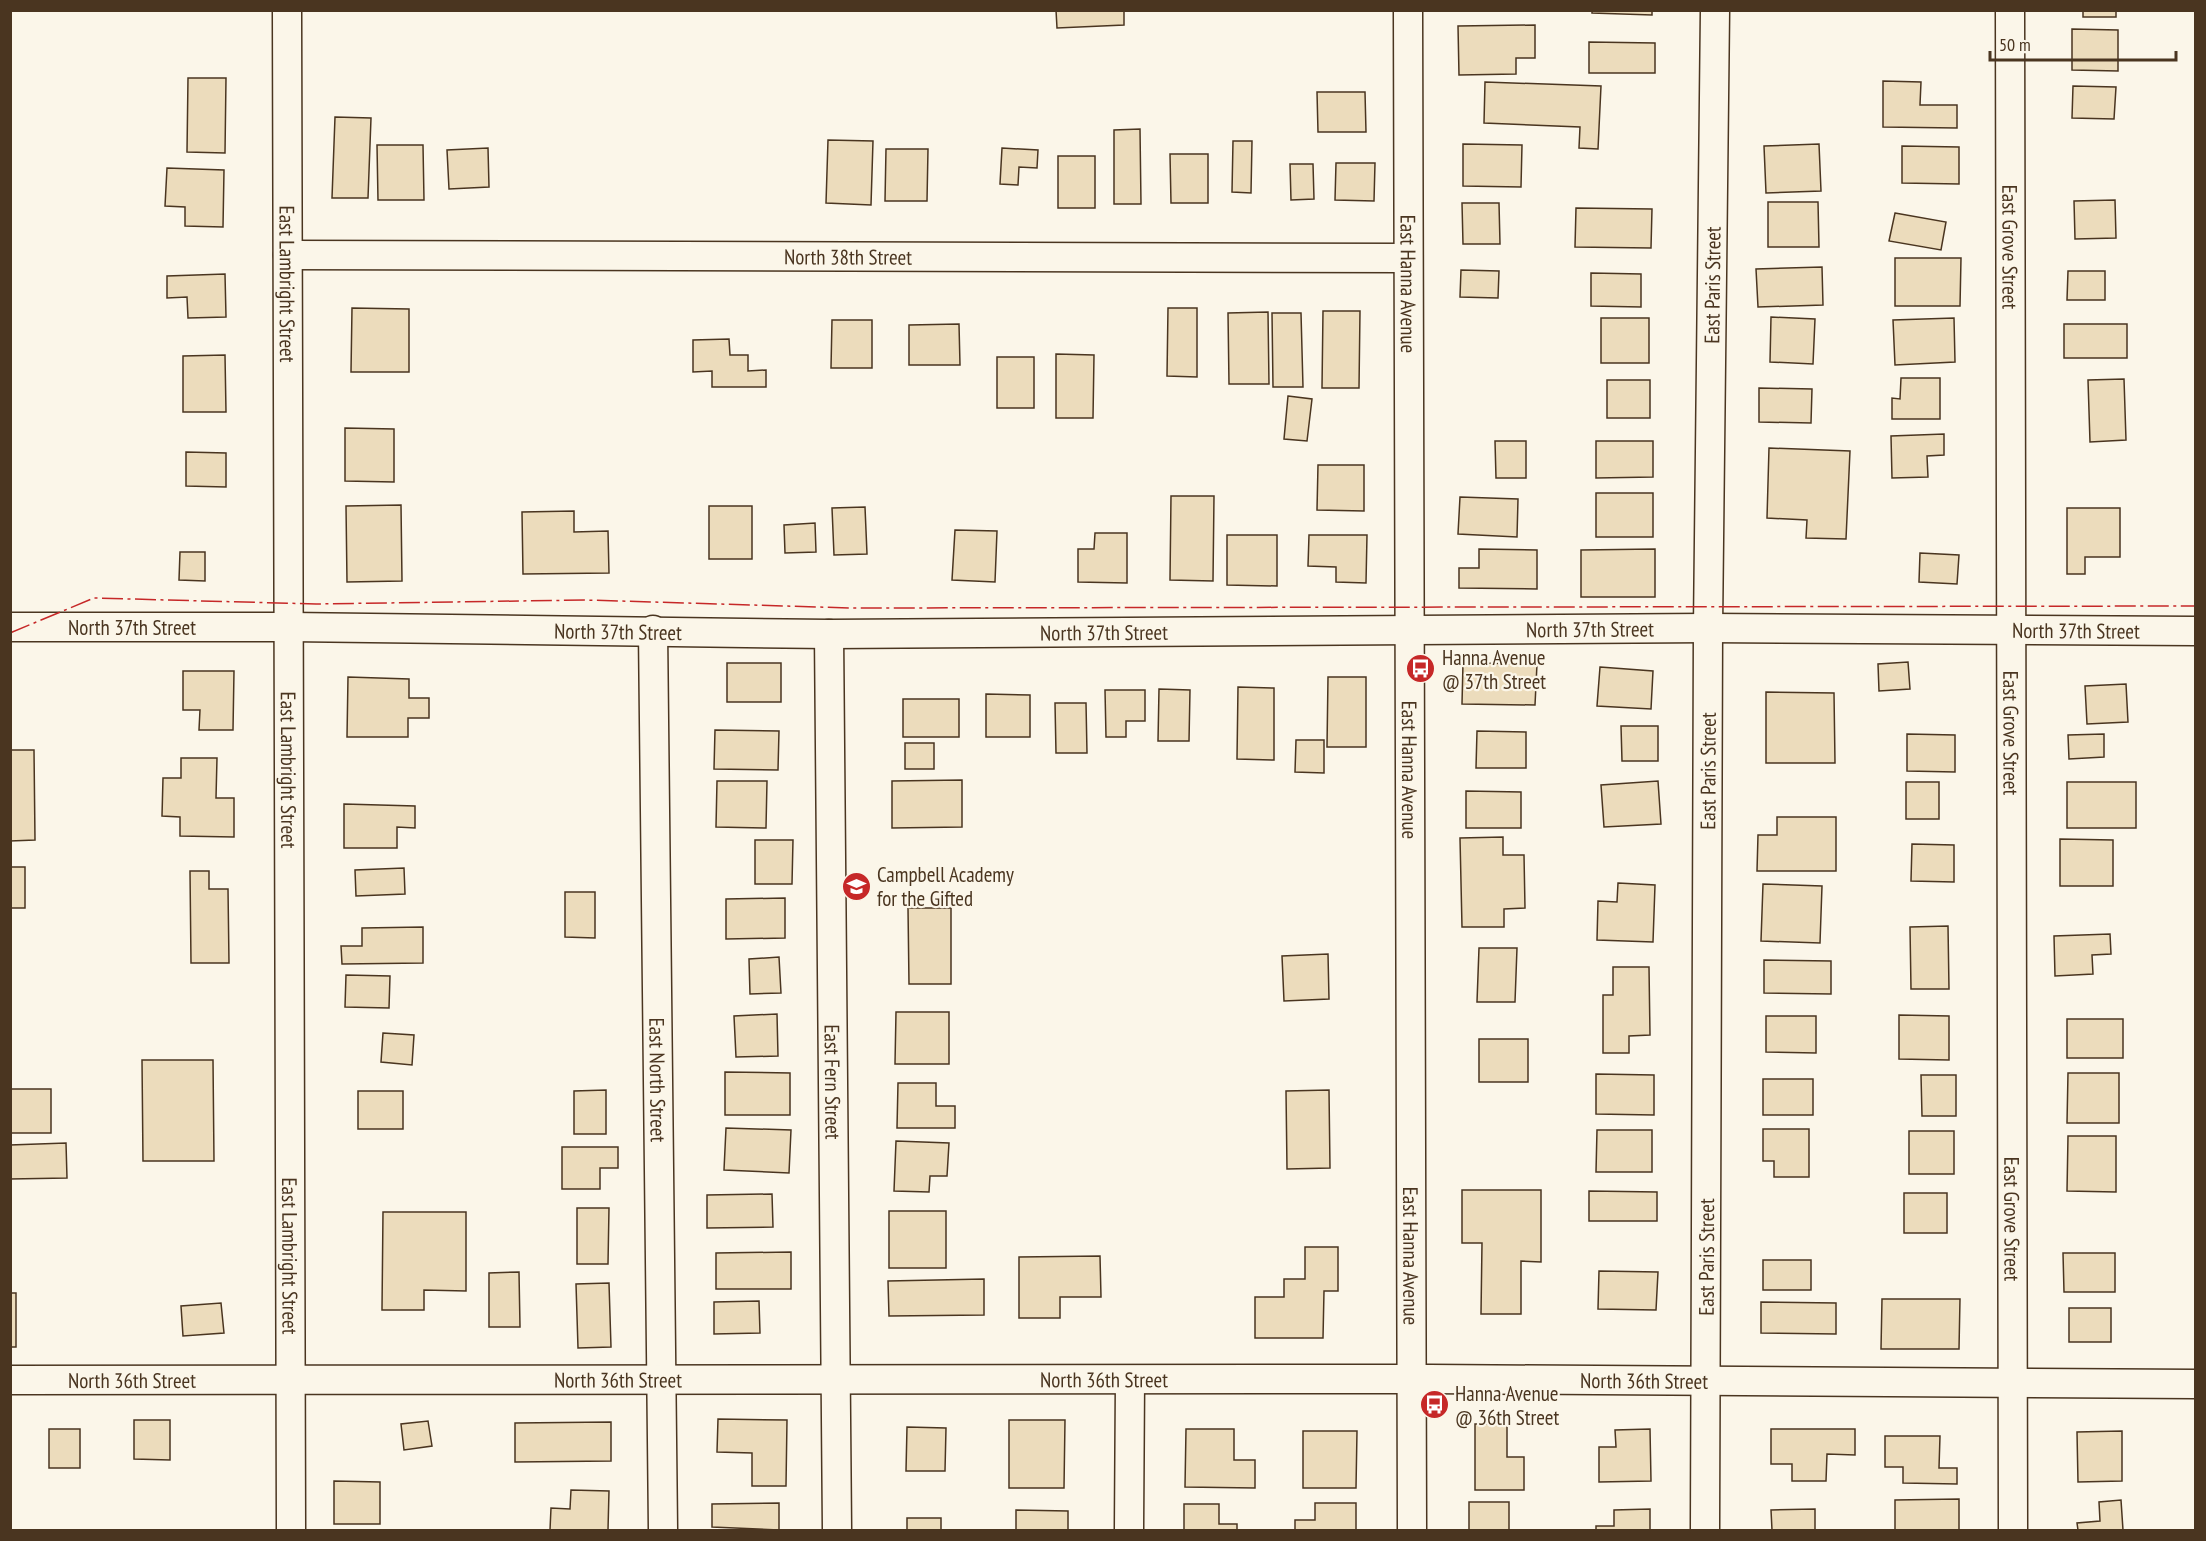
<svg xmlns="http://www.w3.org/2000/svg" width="2206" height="1541" font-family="'PT Sans Narrow',sans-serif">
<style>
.building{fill:#ecdcbc;stroke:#4a3520;stroke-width:1.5}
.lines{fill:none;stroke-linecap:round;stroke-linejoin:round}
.minor-casing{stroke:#4a3520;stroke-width:31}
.minor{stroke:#fbf6e9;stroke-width:28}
.power{stroke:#c62828;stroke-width:1.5;stroke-dasharray:21 4.5 3 4.5;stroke-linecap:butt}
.labels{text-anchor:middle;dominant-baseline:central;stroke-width:4.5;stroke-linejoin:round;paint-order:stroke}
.street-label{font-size:21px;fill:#4a3520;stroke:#fbf6e9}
.poi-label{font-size:21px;fill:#4a3520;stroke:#fbf6e9;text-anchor:start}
</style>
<rect width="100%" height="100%" fill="#fbf6e9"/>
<!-- building -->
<path class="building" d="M1056,10H1124V25L1057,28Z
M1592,10H1652V15L1592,13Z
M2083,10H2116V17H2083Z
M1535,25V58H1516V74L1459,75L1458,26Z
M2072,29L2118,30V71L2072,70Z
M1589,42L1655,43V73H1589Z
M188,78H226L225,153L187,152Z
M1883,81L1921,82L1920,105H1957V128L1883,127Z
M1485,82L1601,86L1598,149L1579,148L1580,127L1484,123Z
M2073,86L2116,87L2114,119L2072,118Z
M1317,92H1365L1366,132H1318Z
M335,117L371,118L368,198H332Z
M1140,129L1141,204H1114V130Z
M828,140L873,141L871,205L826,203Z
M1233,141H1252L1251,193L1232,192Z
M1463,144L1522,145L1521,187L1463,186Z
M1819,144L1821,191L1766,193L1764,146Z
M377,145H423L424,200H378Z
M1902,146L1959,147V184L1902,183Z
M488,148L489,187L449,189L447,150Z
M1002,148L1038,150L1037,168L1019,167L1018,185L1000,184Z
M886,149H928L927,201H885Z
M1170,154H1208V203H1171Z
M1058,156H1095V208H1058Z
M1336,163H1375L1374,201L1335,200Z
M1290,164H1313L1314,199L1291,200Z
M167,168L224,170L223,227L185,226V207L165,206Z
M2115,200L2116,238L2075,239L2074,201Z
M1768,202H1818L1819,247H1768Z
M1462,203H1499L1500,244H1463Z
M1576,208L1652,209L1651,248L1575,247Z
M1895,213L1946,222L1941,250L1889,241Z
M1895,258H1961L1960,306H1895Z
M1822,267L1823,305L1758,307L1756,269Z
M1461,270L1499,271L1498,298L1460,297Z
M2068,271H2105V300H2067Z
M1591,273L1641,274V307L1591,306Z
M225,274L226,317L188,318L187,297L167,298V276Z
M352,308L409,309V372H351Z
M1168,308H1197V377L1167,376Z
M1323,311H1360L1359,388H1322Z
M1268,312L1269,384H1229L1228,313Z
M1272,313H1301L1303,387H1273Z
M1771,317L1815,319L1813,364L1770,362Z
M1601,318H1649V363H1601Z
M1954,318L1955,362L1895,365L1893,320Z
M832,320H872V368H831Z
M959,324L960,365H909V325Z
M2064,324H2127V358H2064Z
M729,339L730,355H748V371L766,370V387H712V371L693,372V340Z
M1056,354L1094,355L1093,418H1056Z
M225,355L226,412H183V356Z
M997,357H1034V408H997Z
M1901,378H1940V419H1892V398L1900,399Z
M2124,379L2126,440L2090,442L2088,380Z
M1607,380H1650V418H1607Z
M1759,388L1812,389L1811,423L1759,422Z
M1288,396L1312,399L1307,441L1284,439Z
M345,428L394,429V482L345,481Z
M1944,434V455L1927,456L1928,477L1892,478L1891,436Z
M1495,441H1526V478H1496Z
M1596,441H1653V477L1596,478Z
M1769,448L1850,451L1846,539L1806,538L1807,520L1767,518Z
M186,452L226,453V487L186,486Z
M1318,465H1364V511L1317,510Z
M1596,493H1653V537H1596Z
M1171,496H1214L1213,581L1170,580Z
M1460,497L1518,499L1517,537L1458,534Z
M401,505L402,581L347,582L346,506Z
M709,506H752V559H709Z
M865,507L867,554L834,555L832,508Z
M2067,508H2120V557H2085V574H2067Z
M574,511V532L608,531L609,573L523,574L522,512Z
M815,523L816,552L785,553L784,525Z
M955,530L997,531L995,582L952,580Z
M1095,533H1127V583L1078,582V549H1094Z
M1227,535H1277V586L1227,585Z
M1309,535H1367L1366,583L1336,582V567L1308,566Z
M1479,549L1537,550V589L1459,588V568H1479Z
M1655,549V597H1581V550Z
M180,552H205V581L179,580Z
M1920,553L1959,555L1957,584L1919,582Z
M1908,662L1910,689L1879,691L1878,664Z
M727,663H781V702H727Z
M1463,663L1537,664L1535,705L1462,704Z
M1600,667L1653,671L1651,709L1597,706Z
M183,671H234L233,730H199L200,710H183Z
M348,677L409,679V698H429V718H408V737H347Z
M1328,677H1366V747H1327Z
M2126,684L2128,722L2087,724L2085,686Z
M1238,687L1274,688V760L1237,759Z
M1159,689L1190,690L1189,741H1158Z
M1105,690H1145V721H1126V737H1106Z
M1766,692L1834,693L1835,763H1766Z
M986,694L1030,695V737H986Z
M903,699H959V737H903Z
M1055,703H1086L1087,753H1056Z
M1621,726H1658V761H1622Z
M715,730L779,731L778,770L714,769Z
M1477,731L1526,732V768H1476Z
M1907,734L1955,735V772L1907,771Z
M2104,734V757L2069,759L2068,735Z
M1296,740H1324V773L1295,772Z
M905,743H934V769H905Z
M10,750H34L35,840L10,841Z
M181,758H217L216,798H234V837L180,836V817L162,816L163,778H181Z
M962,780V827L892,828V781Z
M717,781H767L766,828L716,827Z
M1658,781L1661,824L1604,827L1601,785Z
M1906,782H1939V819H1906Z
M2067,782H2136V828H2067Z
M1466,791L1521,792V828H1466Z
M344,804L415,806V828L397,827V848H344Z
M1777,817H1836V871H1757L1758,835H1777Z
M1503,837V855H1524L1525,908L1504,909V927H1462L1460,838Z
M2060,839L2113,840V886H2060Z
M755,840H793L792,884H755Z
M1912,844L1954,845V882L1911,881Z
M10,867H25V908H10Z
M404,868L405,894L356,896L355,870Z
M190,871H209V889H228L229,963H191Z
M1618,883L1655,885L1653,942L1597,940L1598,901L1617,902Z
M1763,884L1822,886L1820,943L1761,941Z
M565,892H595V938L565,937Z
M785,898V938L726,939V899Z
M908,908H951V984H909Z
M1948,926L1949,989H1911L1910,927Z
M423,927V963L342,964L341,946H362V928Z
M2110,934L2111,954L2092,955L2093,974L2055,976L2054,936Z
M1479,948H1517L1515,1002H1477Z
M1328,954L1329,999L1284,1001L1282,956Z
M779,957L781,993L750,994L749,959Z
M1764,960L1831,961V994L1764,993Z
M1613,967H1649L1650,1035L1629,1036V1053H1603V995H1613Z
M346,975L390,976L389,1008L345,1007Z
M896,1012H949V1064H895Z
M777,1014L778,1056L736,1057L734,1016Z
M1899,1015L1949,1016V1060L1899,1059Z
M1766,1016H1816V1053L1766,1052Z
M2067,1019H2123V1058H2067Z
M383,1033L414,1035L412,1065L381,1062Z
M1479,1039H1528V1082H1479Z
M142,1060H213L214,1161H143Z
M725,1072L790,1073V1115H725Z
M2068,1073H2119V1123H2067Z
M1596,1074L1654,1075V1115L1596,1114Z
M1921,1075H1956V1116H1922Z
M1763,1079H1813V1115H1763Z
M898,1083H936V1106H955V1128H897Z
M10,1089H51V1133H10Z
M606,1090V1134H574V1091Z
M1329,1090L1330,1168L1287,1169L1286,1091Z
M358,1091H403V1129H358Z
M726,1128L791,1130L789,1173L724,1170Z
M1763,1129H1809V1177H1774V1161H1763Z
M1597,1130H1652V1172H1596Z
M1909,1131H1954V1174H1909Z
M2068,1136H2116V1192L2067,1191Z
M896,1141L949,1143L947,1176H930L929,1192L894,1191Z
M66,1143L67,1178L10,1179V1145Z
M562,1147H618V1168H600V1189H562Z
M1462,1190H1541V1262L1521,1261V1314H1481L1482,1243H1462Z
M1589,1191L1657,1192V1221H1589Z
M1904,1193H1947V1233H1904Z
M772,1194L773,1227L707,1228V1195Z
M577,1208H609L608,1264H577Z
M889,1211H946V1268H889Z
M383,1212H466V1291L424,1290V1310H382Z
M1305,1247H1338V1291H1324L1323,1338H1255V1297H1284V1279H1305Z
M791,1252V1289H716V1253Z
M2063,1253H2115V1292H2064Z
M1100,1256L1101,1297H1060V1318H1019V1257Z
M1763,1260H1811V1290H1763Z
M1599,1271L1658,1272L1656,1310L1598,1309Z
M519,1272L520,1327H489V1273Z
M984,1279V1315L889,1316L888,1281Z
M609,1283L611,1347L578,1348L576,1284Z
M10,1293H16V1347H10Z
M1882,1299H1960L1959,1349H1881Z
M759,1301L760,1333L714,1334V1302Z
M1761,1302L1836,1303V1334L1761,1333Z
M221,1303L224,1333L183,1336L181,1306Z
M2069,1308H2111V1342H2069Z
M718,1419L787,1420L786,1486H752V1453L717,1452Z
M134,1420H170V1460L134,1459Z
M1009,1420H1065L1064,1488H1009Z
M428,1421L432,1446L404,1450L401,1424Z
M611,1422V1461L515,1462V1423Z
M1475,1424H1507V1457H1524V1490H1475Z
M907,1427L946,1428L945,1471H906Z
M49,1429H80V1468H49Z
M1186,1429H1234V1460H1255V1488L1185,1487Z
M1650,1429L1651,1481L1599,1482V1447H1616L1615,1430Z
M1771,1429H1855V1455L1827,1454L1826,1481H1792V1464H1771Z
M1303,1431H1357L1356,1488H1303Z
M2122,1431V1481L2078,1482L2077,1432Z
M1885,1436H1940L1939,1468H1957V1484L1903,1483V1467H1885Z
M334,1481L380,1482V1524H334Z
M571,1490L609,1491L608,1530H550L551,1508L570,1509Z
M1959,1499V1530H1895V1500Z
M2121,1500L2123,1530H2078L2077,1523L2100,1521L2099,1502Z
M1469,1502H1509V1530H1469Z
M779,1503V1530L712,1527V1504Z
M1315,1503H1356V1530H1295V1520H1315Z
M1184,1504H1219V1524H1237V1530H1184Z
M1650,1509V1530H1596V1526H1614V1510Z
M1815,1509V1530H1772L1771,1510Z
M1016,1510L1068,1511V1530H1016Z
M907,1518H941V1530H907Z"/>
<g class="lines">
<defs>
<g id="minor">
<path id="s1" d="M287,10L291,1530"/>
<path id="s2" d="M1408,10L1412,1530"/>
<path id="s3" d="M2010,10L2013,1530"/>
<path id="s4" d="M288,255L1408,258"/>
<path id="s5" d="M10,627H290L829,634L1708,628L2196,631"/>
<path id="s6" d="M653,630L663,1530"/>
<path id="s7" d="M829,634L837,1530"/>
<path id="s8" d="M10,1380L1430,1379L2196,1384"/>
<path d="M1129,1530L1130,1380"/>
<path id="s9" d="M1705,1530L1708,628L1715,10"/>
</g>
</defs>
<!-- minor casing -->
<use href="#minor" class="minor-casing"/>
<!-- minor -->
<use href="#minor" class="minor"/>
<!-- power -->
<path class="power" d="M10,633L94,598L316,604L585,600L852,608L2196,606"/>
</g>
<!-- icons -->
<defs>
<symbol id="bus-disc" viewBox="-11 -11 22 22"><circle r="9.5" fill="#c62828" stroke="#fbf6e9"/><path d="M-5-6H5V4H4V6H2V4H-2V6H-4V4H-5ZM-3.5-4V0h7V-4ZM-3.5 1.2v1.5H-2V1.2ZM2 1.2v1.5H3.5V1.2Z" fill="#fff"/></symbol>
<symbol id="school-disc" viewBox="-11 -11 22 22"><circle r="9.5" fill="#c62828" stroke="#fbf6e9"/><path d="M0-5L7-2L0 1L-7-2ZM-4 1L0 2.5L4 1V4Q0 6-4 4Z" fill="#fff"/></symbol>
</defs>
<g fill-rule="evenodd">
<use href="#bus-disc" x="1404" y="652" width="33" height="33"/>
<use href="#school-disc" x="840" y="870" width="33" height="33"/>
<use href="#bus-disc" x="1418" y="1388" width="33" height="33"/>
</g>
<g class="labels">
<!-- street labels -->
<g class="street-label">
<text stroke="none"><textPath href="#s3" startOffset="237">East Grove Street</textPath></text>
<text stroke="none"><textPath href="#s4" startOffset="560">North 38th Street</textPath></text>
<text stroke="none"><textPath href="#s1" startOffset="274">East Lambright Street</textPath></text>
<text stroke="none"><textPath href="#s2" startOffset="274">East Hanna Avenue</textPath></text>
<text stroke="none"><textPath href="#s9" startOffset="1245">East Paris Street</textPath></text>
<text stroke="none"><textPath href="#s5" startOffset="122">North 37th Street</textPath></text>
<text stroke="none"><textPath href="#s5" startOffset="1580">North 37th Street</textPath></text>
<text stroke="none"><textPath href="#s5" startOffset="608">North 37th Street</textPath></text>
<text stroke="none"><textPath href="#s5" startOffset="2066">North 37th Street</textPath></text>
<text stroke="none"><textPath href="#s5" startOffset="1094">North 37th Street</textPath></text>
<text stroke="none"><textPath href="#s3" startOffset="723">East Grove Street</textPath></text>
<text stroke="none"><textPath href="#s1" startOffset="760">East Lambright Street</textPath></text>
<text stroke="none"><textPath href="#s2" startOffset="760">East Hanna Avenue</textPath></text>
<text stroke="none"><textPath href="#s9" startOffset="759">East Paris Street</textPath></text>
<text stroke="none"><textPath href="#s6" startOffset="450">East North Street</textPath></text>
<text stroke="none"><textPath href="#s7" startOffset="448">East Fern Street</textPath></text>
<text stroke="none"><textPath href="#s3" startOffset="1209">East Grove Street</textPath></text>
<text stroke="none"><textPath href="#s1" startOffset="1246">East Lambright Street</textPath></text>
<text stroke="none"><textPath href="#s2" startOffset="1246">East Hanna Avenue</textPath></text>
<text stroke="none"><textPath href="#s9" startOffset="273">East Paris Street</textPath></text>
<text stroke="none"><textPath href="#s8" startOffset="608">North 36th Street</textPath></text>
<text stroke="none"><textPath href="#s8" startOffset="122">North 36th Street</textPath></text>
<text stroke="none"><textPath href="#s8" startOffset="1094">North 36th Street</textPath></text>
<text stroke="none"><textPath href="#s8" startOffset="1634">North 36th Street</textPath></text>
</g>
<!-- poi labels -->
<g class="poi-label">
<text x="1442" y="657">Hanna Avenue<tspan x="1442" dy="24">@ 37th Street</tspan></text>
<text x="877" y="874">Campbell Academy<tspan x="877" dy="24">for the Gifted</tspan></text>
<text x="1455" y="1393">Hanna Avenue<tspan x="1455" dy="24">@ 36th Street</tspan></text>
</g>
</g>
<!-- border -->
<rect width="2206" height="1541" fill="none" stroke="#4a3520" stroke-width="24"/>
<!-- scale -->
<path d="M1990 51v9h186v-9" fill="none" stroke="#4a3520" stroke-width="3"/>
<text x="1999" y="51" font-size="18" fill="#4a3520" stroke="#fbf6e9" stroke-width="4.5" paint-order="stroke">50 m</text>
</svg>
